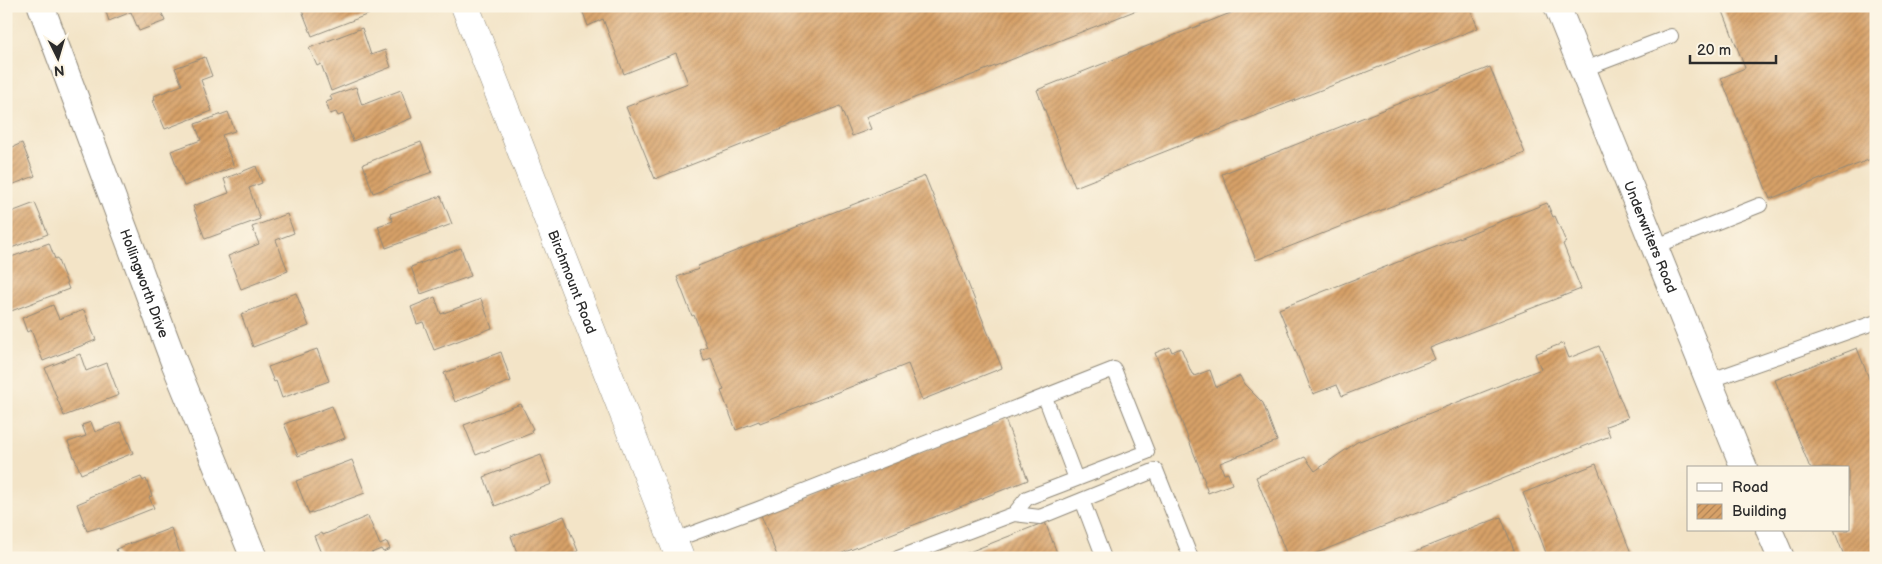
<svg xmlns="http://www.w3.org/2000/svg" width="1882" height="564" font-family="'Balsamiq Sans',sans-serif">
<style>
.building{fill:url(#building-hatch)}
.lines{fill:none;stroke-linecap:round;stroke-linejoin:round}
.lane-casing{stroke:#8f8879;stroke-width:16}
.street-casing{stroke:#8f8879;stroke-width:28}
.secondary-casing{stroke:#8f8879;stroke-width:29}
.lane{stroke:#fff;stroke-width:14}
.street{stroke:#fff;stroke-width:26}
.secondary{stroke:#fff;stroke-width:28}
.labels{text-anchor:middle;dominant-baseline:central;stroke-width:4;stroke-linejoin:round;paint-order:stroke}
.street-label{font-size:14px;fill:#2b2b2b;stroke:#fcf5e5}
</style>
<defs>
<pattern id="building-hatch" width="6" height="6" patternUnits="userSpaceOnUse" patternTransform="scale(1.25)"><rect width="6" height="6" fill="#d7a168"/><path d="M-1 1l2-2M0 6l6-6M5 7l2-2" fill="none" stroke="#af8356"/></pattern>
</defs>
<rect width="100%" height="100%" fill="#fcf5e5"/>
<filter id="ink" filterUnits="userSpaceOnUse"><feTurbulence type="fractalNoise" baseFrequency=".02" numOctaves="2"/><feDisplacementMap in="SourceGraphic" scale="10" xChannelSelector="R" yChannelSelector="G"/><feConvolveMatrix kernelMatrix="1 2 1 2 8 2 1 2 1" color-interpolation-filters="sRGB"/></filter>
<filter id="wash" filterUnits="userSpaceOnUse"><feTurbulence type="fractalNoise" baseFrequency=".0096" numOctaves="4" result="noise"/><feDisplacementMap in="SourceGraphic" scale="20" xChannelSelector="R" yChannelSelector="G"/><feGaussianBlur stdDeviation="1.12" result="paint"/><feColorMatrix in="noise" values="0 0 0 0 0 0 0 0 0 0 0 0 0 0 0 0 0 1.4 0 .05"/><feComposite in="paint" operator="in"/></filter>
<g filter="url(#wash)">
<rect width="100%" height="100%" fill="#f3e4c7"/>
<g id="blocks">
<!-- building -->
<path class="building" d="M104,6H159L165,21L139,31L131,12L109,21Z
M305,6H366L369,14L312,36L301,8Z
M583,6H1147L866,117L871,129L852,136L840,106L655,179L626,107L688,83L676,53L624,74L603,19L588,26L581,7Z
M1248,6H1469L1478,28L1075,187L1037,90Z
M1721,6H1876V157L1770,199L1721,78L1745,68Z
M362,28L371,55L385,50L391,67L331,91L321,64L317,66L309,48Z
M205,57L212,76L201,80L212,111L165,129L153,101L155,100L154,96L182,85L175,68Z
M1490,67L1525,153L1256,260L1222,174Z
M356,87L362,105L401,90L412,118L353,141L343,114L338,116L336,112L330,114L326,102L332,100L330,96Z
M228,112L235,131L222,135L234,167L184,186L171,151L201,140L195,124Z
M421,142L432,172L373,193L363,164Z
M22,143L35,176L6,187V150Z
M256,166L262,183L249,188L260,219L205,239L193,206L229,193L224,179Z
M925,176L1002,368L922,400L908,364L760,423L759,421L736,430L721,391L724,390L711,358L704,361L700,350L707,347L694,315L692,316L677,277L699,269L698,266Z
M441,196L452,224L386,248L378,226L393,221L390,214Z
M35,203L48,234L6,250V214Z
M1547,203L1553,217L1555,216L1566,242L1563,244L1581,289L1430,348L1435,359L1342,396L1337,385L1313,394L1279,309Z
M287,214L294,233L276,240L288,271L241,289L228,256L259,244L252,227Z
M49,243L55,259L57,258L69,289L6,313V259Z
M461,248L471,276L421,294L411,267Z
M296,293L309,326L253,347L241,314Z
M435,297L441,314L481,299L492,328L434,350L423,322L417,324L411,307Z
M53,305L59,319L84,310L96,340L43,361L31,330L27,332L22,318Z
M1563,343L1569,358L1599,346L1628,418L1606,426L1610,436L1304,558H1288L1256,477L1305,457L1315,471L1357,442L1541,369L1535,354Z
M1170,347L1172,352L1181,348L1192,374H1194V376L1210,370L1216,387L1240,376L1244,384L1263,403L1277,441L1220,463L1224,474L1228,473L1232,484L1208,493L1204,482H1205L1155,353Z
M1857,348L1876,396V558H1845L1834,530H1848V468H1810L1775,380Z
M317,349L329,381L282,398L276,381L274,382L268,367Z
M501,352L511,381L455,402L444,373Z
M80,354L86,371L107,363L119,395L64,416L45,368Z
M521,404L533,429L531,430L532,433L476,455L464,425Z
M332,406L345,438L298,456L284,424Z
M1005,419L1028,480L830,558H778L761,515Z
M91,422L95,432L120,422L133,453L81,474L68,442L86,436L82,425Z
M541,455L552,484L495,506L484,477Z
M352,460L365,493L309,514L296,481Z
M1596,464L1633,558H1548L1523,493Z
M141,477L143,481L146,479L152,496L149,497L154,508L101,529L100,527L87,531L77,504L89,499V497Z
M368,516L380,545L387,542L390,549L383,552L381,549L359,558H323L314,536L322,533L323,535Z
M564,516L578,551L559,558H519L511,536Z
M1501,517L1517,558H1398Z
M1045,522L1059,558H954Z
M171,528L182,558H119L116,549Z"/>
</g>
</g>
<g filter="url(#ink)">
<use href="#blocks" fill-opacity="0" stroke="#8f8879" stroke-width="1"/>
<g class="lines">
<defs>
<path id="lane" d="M1582,70L1671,36
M1654,247L1760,205
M1708,381L1876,322
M1045,397L1076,479
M1082,500L1104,558
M672,541L758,509L1114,369L1147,452L1027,498L1014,514
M898,558L1014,514L1040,517L1156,470L1191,558"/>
<g id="street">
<path id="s1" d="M41,6L174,362L254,558"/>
<path id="s2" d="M1557,6L1744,468"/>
<path d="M1769,530L1781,558"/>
</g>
<g id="secondary">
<path id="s3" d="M465,6L680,558"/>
</g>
</defs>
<!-- lane casing -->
<use href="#lane" class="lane-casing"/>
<!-- street casing -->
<use href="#street" class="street-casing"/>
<!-- secondary casing -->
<use href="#secondary" class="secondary-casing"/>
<!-- lane -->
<use href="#lane" class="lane"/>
<!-- street -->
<use href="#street" class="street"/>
<!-- secondary -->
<use href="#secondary" class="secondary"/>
</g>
</g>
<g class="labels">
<!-- street labels -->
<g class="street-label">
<text stroke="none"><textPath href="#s2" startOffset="249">Underwriters Road</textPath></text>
<text stroke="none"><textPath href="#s3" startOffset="296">Birchmount Road</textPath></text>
<text stroke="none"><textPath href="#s1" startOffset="296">Hollingworth Drive</textPath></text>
</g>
</g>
<!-- margin -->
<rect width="1882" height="564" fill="none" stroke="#fcf5e5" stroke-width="25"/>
<!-- legend -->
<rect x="1687" y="466" width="162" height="65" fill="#fcf5e5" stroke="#a8a49b"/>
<rect x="1697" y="483" width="25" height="8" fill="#ffffff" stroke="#a8a49b"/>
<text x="1732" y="492" font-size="15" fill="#2b2b2b">Road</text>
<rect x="1697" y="504" width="25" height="15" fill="url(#building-hatch)" stroke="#a8a49b"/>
<text x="1732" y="516" font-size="15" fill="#2b2b2b">Building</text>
<!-- north arrow -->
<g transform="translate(58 58) rotate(175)" stroke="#fcf5e5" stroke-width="4" paint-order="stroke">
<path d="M0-4L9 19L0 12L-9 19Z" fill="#2b2b2b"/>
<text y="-8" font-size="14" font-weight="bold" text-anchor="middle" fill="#2b2b2b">N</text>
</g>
<!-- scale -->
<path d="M1690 55v8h86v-8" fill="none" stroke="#2b2b2b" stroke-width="2.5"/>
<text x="1697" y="55" font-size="15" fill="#2b2b2b" stroke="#fcf5e5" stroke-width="4" paint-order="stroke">20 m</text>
</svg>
